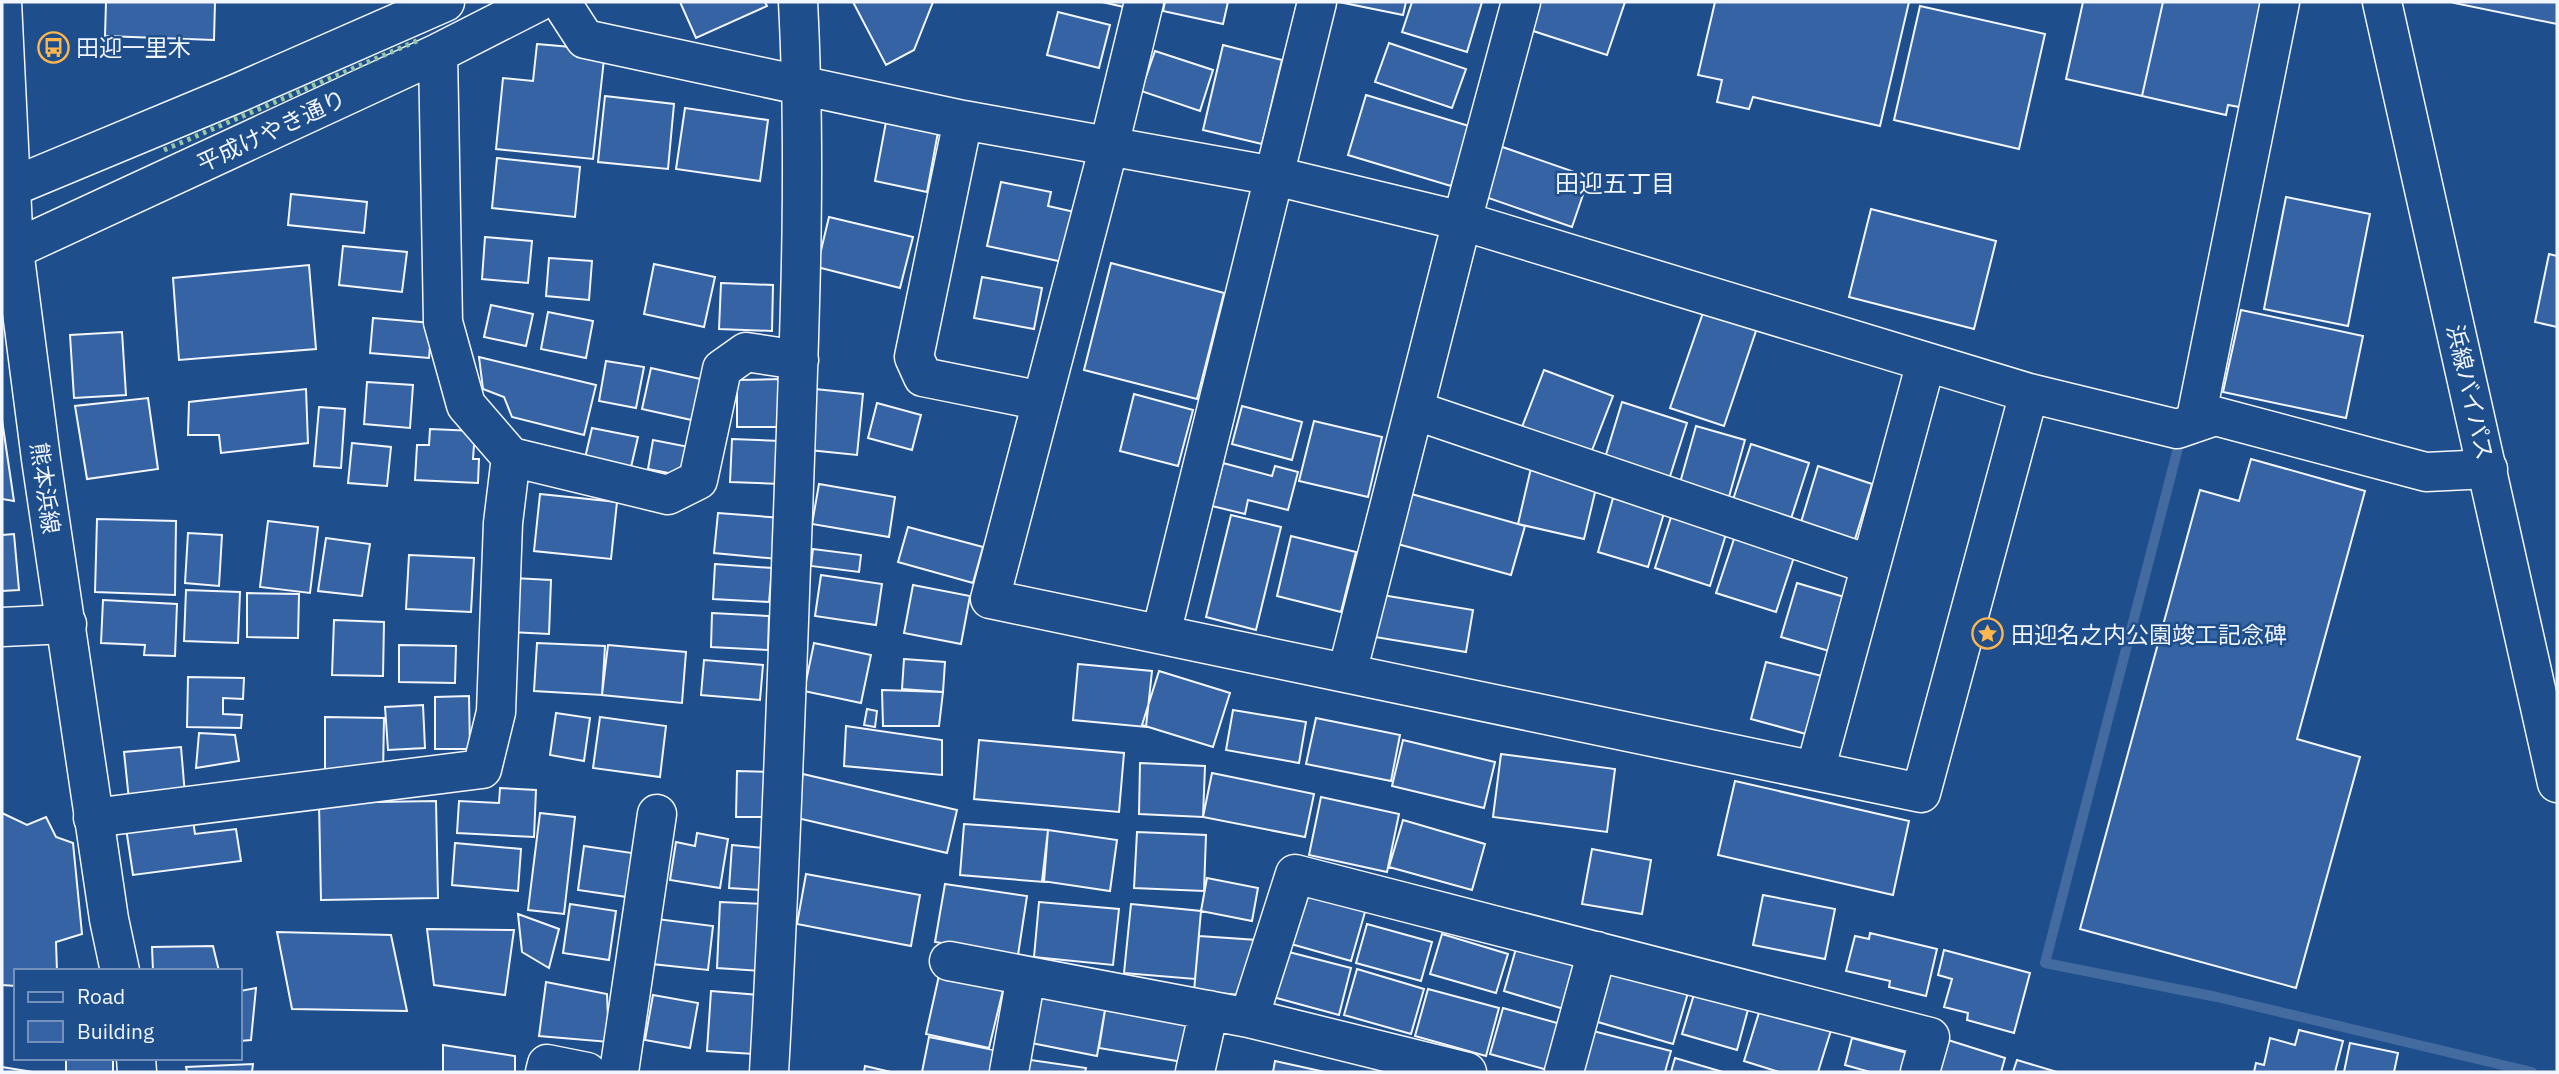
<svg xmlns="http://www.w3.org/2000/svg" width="2559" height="1074" font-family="'IBM Plex Sans','Noto Sans JP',sans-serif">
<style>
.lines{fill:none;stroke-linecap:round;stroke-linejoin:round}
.stream{stroke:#446ba0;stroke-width:10}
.building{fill:#3563a3;stroke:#f2f6ff;stroke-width:2}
.minor-casing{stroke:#f2f6ff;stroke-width:41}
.major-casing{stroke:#f2f6ff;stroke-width:41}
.highway-casing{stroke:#f2f6ff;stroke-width:41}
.minor{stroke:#1f4e8c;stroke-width:38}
.major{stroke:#1f4e8c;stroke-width:38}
.highway{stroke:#1f4e8c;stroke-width:38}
.hedge{stroke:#97c8a6;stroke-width:5;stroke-dasharray:3.5 5;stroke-linecap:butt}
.labels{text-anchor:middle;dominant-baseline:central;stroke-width:5;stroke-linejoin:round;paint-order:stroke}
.poi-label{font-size:23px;fill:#f2f6ff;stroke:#1f4e8c;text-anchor:start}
.street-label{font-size:23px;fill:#f2f6ff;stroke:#1f4e8c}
.neighbourhood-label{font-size:24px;fill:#f2f6ff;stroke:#1f4e8c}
</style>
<rect width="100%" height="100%" fill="#1f4e8c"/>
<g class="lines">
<!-- stream -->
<path class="stream" d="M2178,448L2045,963L2217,997L2532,1072"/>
</g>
<!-- building -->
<path class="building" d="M106,2H215L214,40L105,36Z
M680,2H765L767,6L696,38Z
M853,2H933L914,50L886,65Z
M1102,2H1125L1124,7Z
M1165,2H1228L1223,24L1163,11Z
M1339,2H1406L1403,15Z
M1412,2H1482L1467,52L1402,32Z
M1535,2H1625L1607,55L1527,29Z
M1715,2H1909L1880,126L1753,97L1749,109L1717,102L1722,80L1698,75Z
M2083,2H2163L2142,96L2066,79Z
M2163,2H2269L2245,108L2228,105L2226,115L2142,96Z
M2455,2H2557V24L2454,3Z
M1920,6L2045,34L2019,149L1894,120Z
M1058,12L1110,25L1099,68L1047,55Z
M1389,43L1466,69L1452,108L1375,82Z
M537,44L605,50L593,159L496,149L503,78L533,81Z
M1223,45L1282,60L1262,144L1203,130Z
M1155,51L1213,70L1200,111L1141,91Z
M1366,95L1469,126L1451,186L1348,155Z
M605,96L674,104L668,169L598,162Z
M685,108L768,120L760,181L676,169Z
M886,122L938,132L927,192L875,181Z
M1488,142L1589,177L1572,227L1471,192Z
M497,158L580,167L575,217L492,208Z
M1001,182L1051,192L1048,206L1079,213L1068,263L987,246Z
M291,194L367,202L364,233L288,225Z
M2286,197L2370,214L2348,326L2264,309Z
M1871,209L1996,241L1974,329L1849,297Z
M829,217L913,237L900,288L817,267Z
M485,237L532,241L528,283L482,279Z
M343,246L407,252L402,292L339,285Z
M2549,254L2557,256V327L2535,322Z
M549,258L592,261L589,300L546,296Z
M1111,263L1224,293L1197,399L1084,370Z
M654,264L715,277L704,327L644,314Z
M309,265L316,349L179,360L173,278Z
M982,277L1042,288L1034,329L974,318Z
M721,283L773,285L772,331L719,329Z
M491,305L533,314L526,346L484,337Z
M1705,307L1758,325L1724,426L1670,408Z
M2241,310L2363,336L2346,418L2223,392Z
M548,312L593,321L586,358L541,349Z
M373,318L432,323L429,358L370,353Z
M122,332L126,395L74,398L70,335Z
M479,357L596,385L584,435L512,417L504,397L483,389Z
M606,361L644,367L636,408L599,401Z
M651,368L705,380L696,421L642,409Z
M1544,370L1613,396L1589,458L1520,432Z
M782,379L783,427H737V380Z
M367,382L413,385L410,428L364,424Z
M306,389L308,443L221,453L219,435H188L189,402Z
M815,389L863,394L857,455L809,450Z
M1134,394L1193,410L1178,466L1120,451Z
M148,398L158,469L87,479L75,406Z
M1622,402L1687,423L1665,492L1601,471Z
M877,403L921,415L912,450L868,438Z
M1242,406L1302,422L1292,460L1232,444Z
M319,407L345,409L341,468L314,466Z
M2,420L14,501L2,499Z
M1314,421L1382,437L1368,497L1299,481Z
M1696,426L1745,440L1725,511L1676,497Z
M592,428L638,437L631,467L585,458Z
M430,429L475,431L473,459H479L478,483L415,480L417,445H429Z
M732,439L781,441L780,484L730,482Z
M653,440L694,448L689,477L648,469Z
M352,443L391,447L387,486L348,483Z
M1751,444L1809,463L1788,528L1730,509Z
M2251,459L2365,491L2297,739L2360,757L2296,988L2080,929L2200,490L2239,501Z
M1223,463L1272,476L1275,466L1298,472L1288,510L1248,500L1245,514L1212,506Z
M1818,466L1872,484L1852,549L1798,532Z
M1531,468L1597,484L1584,539L1518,524Z
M819,484L895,497L889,537L812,524Z
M1408,493L1525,526L1511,575L1394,543Z
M540,494L617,502L611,559L534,551Z
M1613,498L1664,513L1648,567L1598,552Z
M718,513L782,518L778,559L714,553Z
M1672,514L1727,531L1710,586L1655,568Z
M1231,515L1281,527L1256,630L1206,617Z
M97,519L176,521L175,595L95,592Z
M268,521L318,527L310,593L260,587Z
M908,527L983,547L973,583L898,562Z
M188,533L222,535L219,586L185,583Z
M14,534L19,590L2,591V535Z
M1291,536L1356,552L1341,612L1277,596Z
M1735,536L1795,554L1776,612L1716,593Z
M326,538L370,544L362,596L318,591Z
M813,549L861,555L859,572L811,566Z
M409,555L474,558L471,612L406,609Z
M715,564L772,568L769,602L713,599Z
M821,575L882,584L876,625L815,616Z
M513,578L551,580L549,634L511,632Z
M1797,583L1851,599L1836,653L1781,637Z
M913,585L970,596L961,644L904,633Z
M186,590L240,592L238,643L184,641Z
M247,593L299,594L298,638L247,637Z
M1376,594L1473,610L1466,652L1369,636Z
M103,600L177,604L175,656L144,655L145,645L101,643Z
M712,613L769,616L768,650L711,647Z
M334,620L384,622L383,676L332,675Z
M537,643L605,646L602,695L534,691Z
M814,643L871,655L861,703L804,691Z
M399,645L456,646L455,683L399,682Z
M608,645L686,652L682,703L602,695Z
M904,659L945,662L943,692L902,689Z
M704,660L763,665L760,700L701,695Z
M1766,662L1822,676L1806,734L1751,719Z
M1078,664L1152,671L1146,727L1073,720Z
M1159,671L1230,693L1213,747L1142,725Z
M188,677L244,678L243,699L223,698V714L242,715L241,728L187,727Z
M882,690L943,692L939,726H883Z
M469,696L470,749H435V697Z
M423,705L425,748L388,750L385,707Z
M867,709L877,711L875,727L864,725Z
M1233,710L1306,722L1299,763L1226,750Z
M556,713L590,718L584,761L550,755Z
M325,717L384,718L383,775L325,774Z
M600,717L666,726L660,777L593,768Z
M1316,718L1400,735L1391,781L1306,764Z
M846,726L942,740V775L844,766Z
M199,733L235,735L239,761L196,768Z
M979,740L1124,753L1119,812L974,799Z
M1403,740L1495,762L1484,808L1392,786Z
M181,747L185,795L129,800L124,752Z
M1501,754L1615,769L1607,832L1493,817Z
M1140,763L1205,766L1203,817L1139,814Z
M737,771L771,772L770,817H736Z
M1212,773L1314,794L1305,837L1203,817Z
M803,774L957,810L947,853L793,817Z
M1735,781L1909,821L1893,895L1718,855Z
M500,788L536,790L534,837L457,833L459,801L499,803Z
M1321,797L1399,814L1387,872L1309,855Z
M436,801L438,898L321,900L319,803Z
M2,813L27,825L46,817L56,837L73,843L82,934L56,942L57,971H16V986L2,985Z
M540,813L575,817L564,914L528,910Z
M193,820L195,834L236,829L241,861L133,875L126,828Z
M1403,820L1485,844L1472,890L1389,867Z
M964,824L1048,830L1044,882L960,875Z
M1048,830L1117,840L1110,891L1042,881Z
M1137,832L1206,835L1204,891L1134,888Z
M697,833L728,839L720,888L670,880L676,842L695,846Z
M455,843L521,849L518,891L452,885Z
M732,845L764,848L761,890L729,888Z
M584,846L632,853L627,897L578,890Z
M1592,849L1651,860L1642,914L1582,904Z
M806,874L920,895L911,946L797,924Z
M1207,878L1258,888L1252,921L1201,911Z
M945,884L1027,896L1018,955L935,942Z
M1300,885L1367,905L1351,961L1284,942Z
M1763,895L1835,909L1825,959L1753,945Z
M720,902L765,904L761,971L717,968Z
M1039,902L1119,909L1113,965L1034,957Z
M570,904L616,911L609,960L563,953Z
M1131,904L1201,911L1195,979L1124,973Z
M518,914L559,929L549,968L522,952Z
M657,919L713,926L708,970L652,964Z
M1367,924L1432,942L1421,981L1356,963Z
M427,929L514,930L505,995L434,985Z
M277,932L391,935L407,1011L292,1009Z
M1870,933L1937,949L1926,996L1889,987L1890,981L1846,971L1855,936L1869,939Z
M1442,934L1508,954L1496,993L1430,974Z
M1199,936L1257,940L1253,996L1194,991Z
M1517,945L1581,963L1567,1010L1504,991Z
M213,946L219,971H153L152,947Z
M1944,950L2030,973L2014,1033L1967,1020L1968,1013L1944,1007L1952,979L1938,975Z
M1285,951L1351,968L1339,1015L1273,997Z
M1608,962L1690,986L1673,1044L1591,1020Z
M1357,969L1424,989L1411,1034L1344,1015Z
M940,971L1004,986L989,1048L926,1034Z
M546,982L607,994L609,1042L539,1036Z
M256,988L251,1040L240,1041V991Z
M1428,989L1499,1008L1486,1056L1415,1036Z
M1030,990L1106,1004L1097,1056L1021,1041Z
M711,991L759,995L754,1054L707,1051Z
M1695,991L1749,1006L1737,1050L1682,1034Z
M653,995L698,1003L690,1048L645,1040Z
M1762,1003L1833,1024L1818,1072H1779L1744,1061Z
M1106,1004L1190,1019L1183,1062L1099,1048Z
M1503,1008L1568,1026L1555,1072L1490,1054Z
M2299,1030L2343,1041L2335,1072H2254L2256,1063L2264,1065L2270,1038L2295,1045Z
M1593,1031L1671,1051L1665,1072H1582Z
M929,1037L1004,1052L1000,1072H922Z
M1852,1038L1918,1056L1914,1072H1870L1845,1065Z
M1948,1040L2005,1058L2001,1072H1937Z
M2350,1043L2398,1053L2394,1072H2344Z
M443,1045L515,1056V1072H443Z
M66,1058H113V1072H66Z
M1017,1058L1086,1068L1085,1072H1015Z
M1675,1058L1723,1072H1671Z
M2017,1060L2057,1072H2013Z
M1275,1061L1325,1072H1273Z
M253,1064L252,1072H187L186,1067Z
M865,1066L891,1072H864Z
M2,1067L33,1072H2Z"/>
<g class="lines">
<defs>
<path id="minor" d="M561,2L585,39L963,120L1275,176L1462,221L2029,393L2177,429L2215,416L2426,472L2488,469
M1144,2L1109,146L990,599L1921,793L2029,393
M438,53L443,322L466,405L511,457L668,495L698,480L722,369L746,352L799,360
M963,120L914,357L923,377L1042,401
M2,191L240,92L445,2
M2,255L438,53L538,2
M1414,410L1871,565
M2195,423L2280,2
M2,627L67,624
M1161,634L1317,2
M1347,673L1462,221L1521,2
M1815,771L1926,362
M93,818L482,769L496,712L503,523L511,457
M949,961L1249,1018L1467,1072
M1249,1018L1295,874L1930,1037L1920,1072
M545,1072L547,1064L587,1072
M619,1072L657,814
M769,1072C780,886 786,699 793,513C799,343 807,172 798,2
M1009,1072L1026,976
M1195,1072L1209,1010
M1564,1072L1597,951"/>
<path id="major" d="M2,2L14,250L41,459L109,919L120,971
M136,1058L137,1072"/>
<path id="highway" d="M2382,2L2557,783"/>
</defs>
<!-- minor casing -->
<use href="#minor" class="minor-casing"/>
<!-- major casing -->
<use href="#major" class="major-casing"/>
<!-- highway casing -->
<use href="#highway" class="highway-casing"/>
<!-- minor -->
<use href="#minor" class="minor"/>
<!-- major -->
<use href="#major" class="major"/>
<!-- highway -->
<use href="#highway" class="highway"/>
<!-- hedge -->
<path class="hedge" d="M164,150L419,40"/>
</g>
<!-- icons -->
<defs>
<symbol id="bus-ring" viewBox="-11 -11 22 22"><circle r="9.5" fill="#1f4e8c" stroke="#ffb74d" stroke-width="1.5"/><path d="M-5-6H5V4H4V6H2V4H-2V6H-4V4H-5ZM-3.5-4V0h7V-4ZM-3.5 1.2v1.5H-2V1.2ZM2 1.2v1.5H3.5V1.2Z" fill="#ffb74d"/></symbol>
<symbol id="sight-ring" viewBox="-11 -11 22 22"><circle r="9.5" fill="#1f4e8c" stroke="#ffb74d" stroke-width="1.5"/><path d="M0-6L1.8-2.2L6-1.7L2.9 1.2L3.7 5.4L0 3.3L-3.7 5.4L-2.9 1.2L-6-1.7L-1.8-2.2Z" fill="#ffb74d"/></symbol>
</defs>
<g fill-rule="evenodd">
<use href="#bus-ring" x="36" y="30" width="35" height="35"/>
<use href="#sight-ring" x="1970" y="616" width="35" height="35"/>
</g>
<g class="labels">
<!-- poi labels -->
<g class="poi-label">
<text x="76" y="47">田迎一里木</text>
<text x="2011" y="634">田迎名之内公園竣工記念碑</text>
</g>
<!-- street labels -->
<g class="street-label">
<text transform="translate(271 130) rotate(-25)">平成けやき通り</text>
<text transform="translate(2471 392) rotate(77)">浜線バイパス</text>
<text transform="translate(46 488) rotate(82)">熊本浜線</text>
</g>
<!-- neighbourhood labels -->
<g class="neighbourhood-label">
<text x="1615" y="183">田迎五丁目</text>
</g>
</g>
<!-- border -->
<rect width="2559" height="1074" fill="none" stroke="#f2f6ff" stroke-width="7"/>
<!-- legend -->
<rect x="14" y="969" width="228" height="91" fill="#1f4e8c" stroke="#7391ba" stroke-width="2"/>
<rect x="28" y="992" width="35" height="10" fill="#1f4e8c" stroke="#7391ba" stroke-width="2"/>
<text x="77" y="1004" font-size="21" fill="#f2f6ff">Road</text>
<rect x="28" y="1021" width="35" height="21" fill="#3563a3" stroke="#7391ba" stroke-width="2"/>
<text x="77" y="1039" font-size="21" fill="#f2f6ff">Building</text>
</svg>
